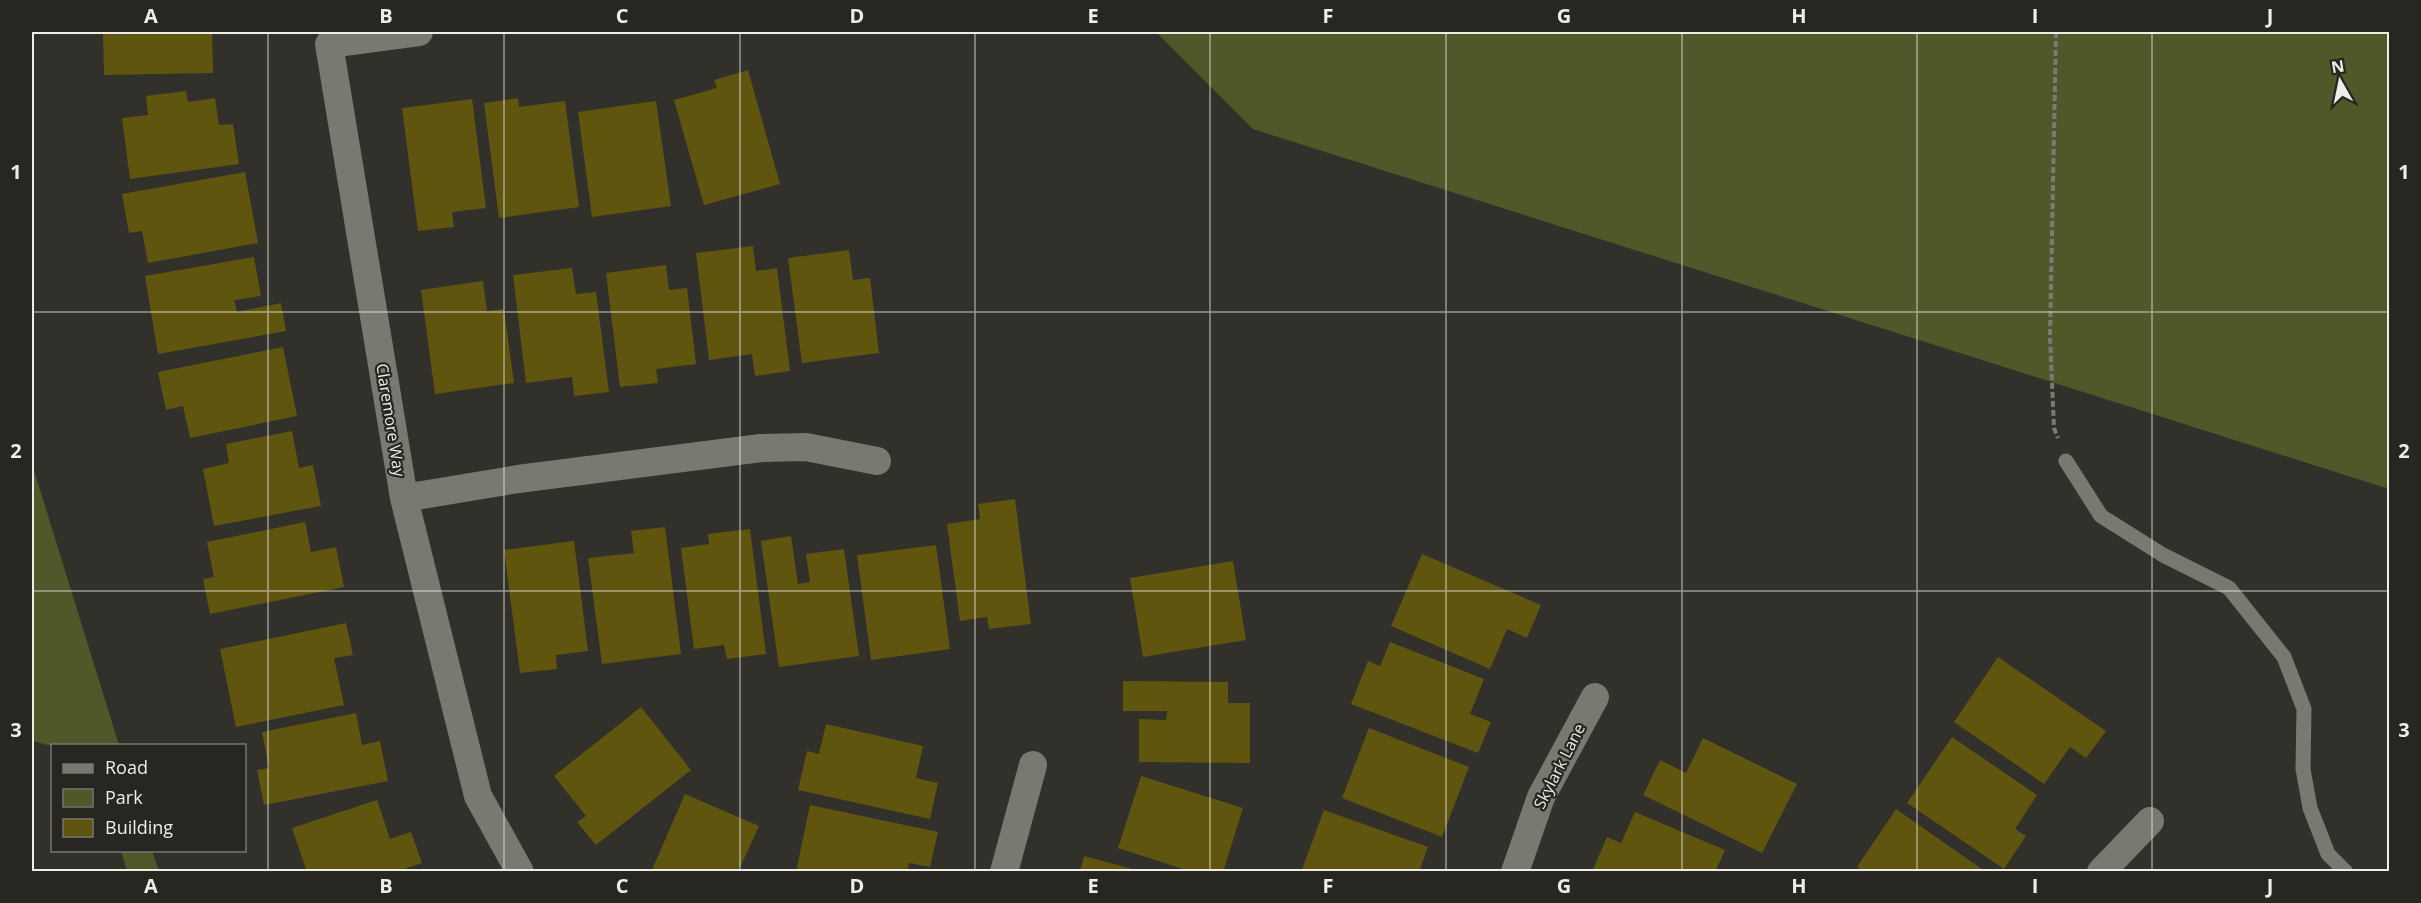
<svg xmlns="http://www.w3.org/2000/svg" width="2421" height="903" font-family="'Open Sans',sans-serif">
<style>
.green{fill:#515728}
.building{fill:#60550f}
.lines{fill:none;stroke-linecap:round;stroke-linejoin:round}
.path{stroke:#7a7974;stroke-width:4;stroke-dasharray:6 3;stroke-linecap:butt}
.lane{stroke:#797871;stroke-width:15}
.street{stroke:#797871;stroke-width:28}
.grid{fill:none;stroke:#eeede9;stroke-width:1.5;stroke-opacity:0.55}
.labels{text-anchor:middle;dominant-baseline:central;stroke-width:4.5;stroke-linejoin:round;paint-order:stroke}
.street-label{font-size:16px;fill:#eeede9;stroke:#272620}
.neatline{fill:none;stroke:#eeede9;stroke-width:2}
.grid-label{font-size:20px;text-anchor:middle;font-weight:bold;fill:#eeede9}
</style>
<rect width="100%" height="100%" fill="#31302a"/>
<!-- green -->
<path class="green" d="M1156,32H2389V489L1253,129Z
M32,464L119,745L52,746L32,741Z
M121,851H152L159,871H127Z"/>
<!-- building -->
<path class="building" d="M103,32H212L213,73L104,75Z
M748,70L780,184L704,205L674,100L717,88L714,80Z
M186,91L188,102L215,98L219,125L233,124L239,164L130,179L122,118L148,115L146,96Z
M518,98L519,107L565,101L579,207L499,218L484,103Z
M472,99L486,208L452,212L454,227L418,231L402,108Z
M656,101L671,206L592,217L578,112Z
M245,172L258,243L148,263L142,231L129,233L122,194Z
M753,246L756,271L777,268L790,371L755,376L752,354L709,360L696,253Z
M849,250L853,280L870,278L879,353L802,363L788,258Z
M254,257L261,296L234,300L237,312L281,303L286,331L158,354L145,276Z
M666,265L669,290L687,288L696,364L656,369L658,383L620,387L606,273Z
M572,268L576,294L596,292L609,392L574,396L572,377L526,383L513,275Z
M483,281L487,311L504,309L514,383L435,394L421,290Z
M283,347L297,416L190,438L183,406L166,410L158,372Z
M292,431L299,468L313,465L321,506L214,526L203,469L229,463L226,444Z
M1015,499L1031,624L989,629L987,617L960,621L947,524L980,519L978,504Z
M305,522L311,552L336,547L344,587L210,614L203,579L214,577L207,542Z
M665,527L681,654L602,664L588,558L634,553L631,531Z
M750,529L766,654L727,659L724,645L694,649L681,548L709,544L708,534Z
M791,536L798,584L810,582L806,554L844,549L859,656L779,667L761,541Z
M574,541L588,651L556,655L557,669L520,673L504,550Z
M936,545L950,649L871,660L857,555Z
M1422,554L1541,605L1527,638L1507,629L1490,669L1391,626Z
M1233,561L1246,640L1143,657L1130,578Z
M346,623L353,655L334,658L344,705L236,727L220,649Z
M1390,642L1484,679L1470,714L1491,722L1478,753L1351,704L1368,661L1380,666Z
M1998,657L2106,731L2086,758L2070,747L2044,784L1954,722Z
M1123,681L1228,682V703H1250V763L1139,762V719L1166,720L1167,711H1123Z
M641,707L691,770L596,845L577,822L586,816L554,776Z
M356,713L362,745L380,741L388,781L264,805L257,770L269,768L262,732Z
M826,724L923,746L916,778L938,783L930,819L798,790L807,751L819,754Z
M1369,728L1469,767L1442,837L1342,798Z
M1952,737L2037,795L2015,829L2026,836L2004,869L1907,803Z
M1703,738L1797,784L1762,853L1643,795L1660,760L1686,773Z
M1141,776L1243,808L1223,872H1192L1118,848Z
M685,794L759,826L738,872H651Z
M377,800L390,839L411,832L422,863L395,872H307L292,828Z
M810,805L938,832L930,867L909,863L907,872H796Z
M1896,809L1986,872H1863L1857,867Z
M1324,810L1428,847L1419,872H1301Z
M1635,812L1725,850L1715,872H1592L1607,837L1621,843Z
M1084,856L1140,871V872H1080Z"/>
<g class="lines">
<!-- path -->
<path class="path" d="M2056,32L2050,336L2054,428L2058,438"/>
<!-- lane -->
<path class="lane" d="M2066,461L2101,516L2163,555L2229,588L2284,657L2304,709L2303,769L2310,808L2328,854L2346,872"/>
<!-- street -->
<path class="street" d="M419,32L329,44L404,498L478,796L520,872
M404,498L518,479L761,448L806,447L877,461
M1004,872L1033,765
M1515,872L1541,797L1595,697
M2101,872L2150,821"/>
</g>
<!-- grid -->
<path class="grid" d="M268,32V872M504,32V872M740,32V872M975,32V872M1210,32V872M1446,32V872M1682,32V872M1917,32V872M2152,32V872M32,312H2390M32,591H2390"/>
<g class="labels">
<!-- street labels -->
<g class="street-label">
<text transform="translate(391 420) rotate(81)">Claremore Way</text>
<text transform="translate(1559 766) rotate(-63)">Skylark Lane</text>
</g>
</g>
<!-- border -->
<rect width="2421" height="903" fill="none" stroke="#272620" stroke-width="66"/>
<!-- legend -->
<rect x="51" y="744" width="195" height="108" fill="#272620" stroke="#777670" stroke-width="1.5"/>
<rect x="63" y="764" width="30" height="9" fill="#797871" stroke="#777670" stroke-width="1.5"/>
<text x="105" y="774" font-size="18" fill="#eeede9">Road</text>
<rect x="63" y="789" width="30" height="18" fill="#515728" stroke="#777670" stroke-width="1.5"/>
<text x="105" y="804" font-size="18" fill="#eeede9">Park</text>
<rect x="63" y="819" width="30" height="18" fill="#60550f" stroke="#777670" stroke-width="1.5"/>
<text x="105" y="834" font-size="18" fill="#eeede9">Building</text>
<!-- north arrow -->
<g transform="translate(2340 81) rotate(351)" stroke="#272620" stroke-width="4.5" paint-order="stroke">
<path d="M0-4.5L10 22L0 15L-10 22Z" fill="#eeede9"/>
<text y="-9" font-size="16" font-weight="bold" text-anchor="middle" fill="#eeede9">N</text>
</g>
<rect x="33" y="33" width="2355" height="837" class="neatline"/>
<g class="grid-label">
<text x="151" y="23">A</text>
<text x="386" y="23">B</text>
<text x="622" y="23">C</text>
<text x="857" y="23">D</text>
<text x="1093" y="23">E</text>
<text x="1328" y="23">F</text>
<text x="1564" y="23">G</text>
<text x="1799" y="23">H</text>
<text x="2035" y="23">I</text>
<text x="2270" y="23">J</text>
<text x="16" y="179">1</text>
<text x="2404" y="179">1</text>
<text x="16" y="458">2</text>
<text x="2404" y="458">2</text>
<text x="16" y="737">3</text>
<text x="2404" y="737">3</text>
<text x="151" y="893">A</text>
<text x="386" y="893">B</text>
<text x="622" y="893">C</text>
<text x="857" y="893">D</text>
<text x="1093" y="893">E</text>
<text x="1328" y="893">F</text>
<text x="1564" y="893">G</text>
<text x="1799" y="893">H</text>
<text x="2035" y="893">I</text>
<text x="2270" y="893">J</text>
</g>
</svg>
